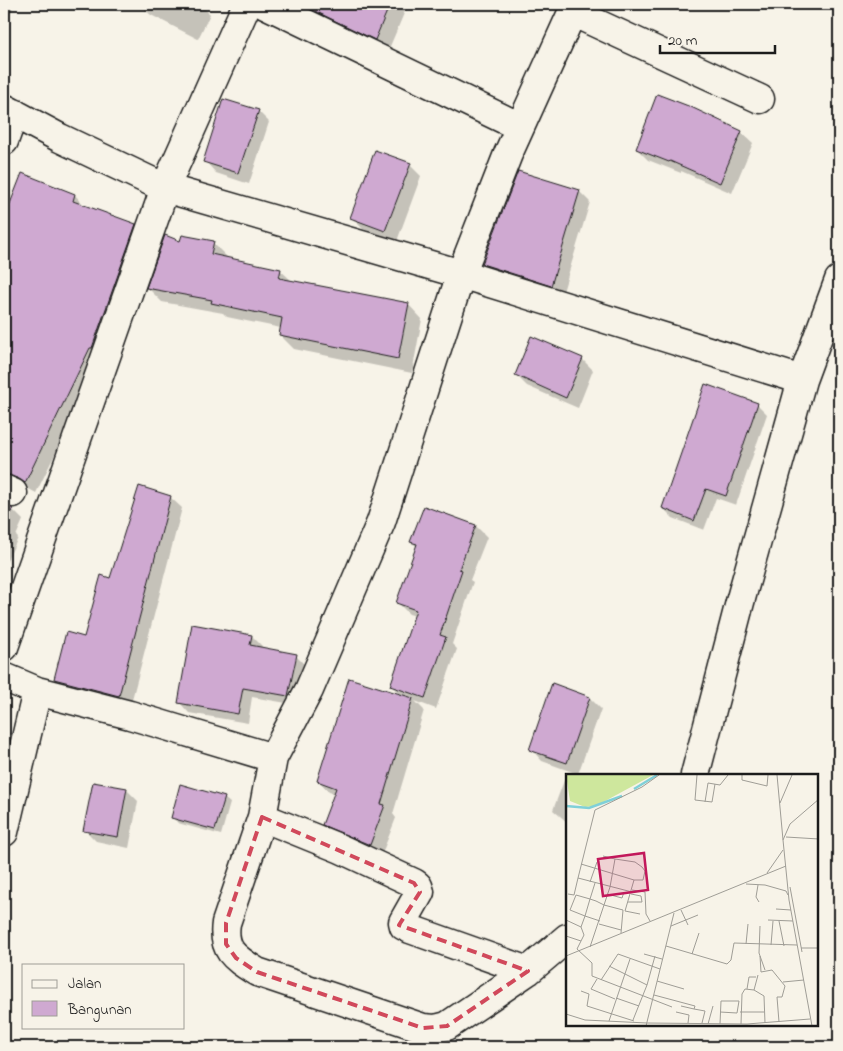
<svg xmlns="http://www.w3.org/2000/svg" width="843" height="1051" font-family="'Indie Flower',sans-serif">
<style>
.shadow{fill:#0003}
.building{fill:#cfa9d1;stroke:#1c1c1c}
.lines{fill:none;stroke-linecap:round;stroke-linejoin:round}
.minor-casing{stroke:#1c1c1c;stroke-width:31}
.minor{stroke:#f7f3e8;stroke-width:28}
.marked{fill:none;stroke:#d1495b;stroke-width:4;stroke-dasharray:10 6;stroke-linejoin:round}
.inset-river{fill:none;stroke:#7fd0d8;stroke-width:2.5}
.inset-road{fill:none;stroke:#9f9d96;stroke-width:1}
.view{fill:#c2185b;fill-opacity:0.15;stroke:#c2185b;stroke-width:2.5}
.inset-edge{fill:none;stroke:#1c1c1c;stroke-width:2.5}
</style>
<rect width="100%" height="100%" fill="#f7f3e8"/>
<filter id="ink" filterUnits="userSpaceOnUse"><feTurbulence type="fractalNoise" baseFrequency=".02" numOctaves="2"/><feDisplacementMap in="SourceGraphic" scale="10" xChannelSelector="R" yChannelSelector="G"/><feConvolveMatrix kernelMatrix="1 2 1 2 8 2 1 2 1" color-interpolation-filters="sRGB"/></filter>
<g filter="url(#ink)">
<!-- shadow -->
<path class="shadow" d="M4,4H14L4,31Z
M148,4H195L205,9L210,14L198,39L151,15L145,10Z
M288,4H408L388,51L352,34L344,26Z
M258,111L269,122L249,184L216,173L205,161Z
M741,132L753,143L732,193L681,171V173L648,160L637,149Z
M410,165L421,176L397,241L363,229L352,218Z
M23,175L75,195L85,206L135,225L146,236L102,358L36,493L22,485L4,489V223Z
M579,191L590,202L562,295L493,274L483,264Z
M181,243H213L227,257V258L280,270L292,281L408,304L422,319L412,373L294,349L280,335L281,328L227,317L223,313L162,302L148,288Z
M582,359L593,370L578,408L527,386L516,375Z
M757,404L767,414L736,505L716,498L704,530L673,518L663,508Z
M170,497L182,508L130,707L66,690L55,679L85,638L111,579Z
M4,507L12,509L23,520L16,536L18,538L4,567Z
M476,526L487,537L470,580L473,582L452,644L457,649L436,709L415,701L424,710L393,814L396,818L381,856L335,835L324,824L336,794L329,792L318,780L401,696L391,685L416,616L409,614L398,603L417,547L412,542Z
M252,636L262,646L261,649L296,656L306,666L298,705L252,697L248,723L189,713L180,703Z
M590,698L601,709L578,774L542,761L531,749Z
M4,730L11,733L22,744L4,822Z
M565,778H567V822L553,810Z
M127,790L138,801L129,848L96,841L85,830Z
M224,798L230,803L221,835L178,823L173,818Z"/>
<!-- building -->
<path class="building" d="M300,4H390L375,40Z
M657,94L691,107L742,131L720,183L670,161L669,162L636,149Z
M223,99L259,110L238,173L203,162Z
M375,150L411,163L385,231L350,218Z
M518,171L580,190L551,286L482,264Z
M22,173L75,194L73,201L136,224L92,348H90L25,483L19,479L4,474V219Z
M165,235L180,241L182,235L214,241L211,254L281,269L279,278L409,303L398,359L279,335L282,318L211,303L212,300L146,288Z
M531,336L583,358L566,398L515,375Z
M705,384L758,403L726,496L706,489L694,521L662,508Z
M139,486L171,496L119,696L54,679L66,632L84,637L101,575L110,578Z
M4,506L13,508L4,527Z
M424,506L476,525L459,569L462,570L440,635L446,637L425,698L390,686L416,610L396,603L417,544L410,542Z
M192,624L252,635L250,645L297,654L288,696L243,688L238,714L178,703Z
M349,678L413,698L381,804L385,805L370,845L322,825L336,788L317,781Z
M552,683L590,697L567,763L529,750Z
M93,782L127,788L118,837L83,831Z
M180,784L225,797L215,830L171,818Z"/>
<g class="lines">
<defs>
<path id="minor" d="M265,4L520,127
M572,12L760,99
M4,108L60,138L165,188L461,274L802,380L839,280
M4,141L14,113
M4,489L13,493
M4,647L165,188L247,4
M4,677L37,691L130,715L273,758L309,690L381,522L461,274L508,154L576,4
M273,758L262,817L226,923C222,951 235,958 257,972L423,1028L435,1029L447,1026L528,971L567,938
M695,775L740,602L802,380
M262,817L341,849L414,883L418,886L420,892L403,922L404,926L410,929L528,971
M4,832L37,691"/>
</defs>
<!-- minor casing -->
<use href="#minor" class="minor-casing"/>
<!-- minor -->
<use href="#minor" class="minor"/>
</g>
</g>
<!-- marked area -->
<path class="marked" d="M262,817L414,883L420,892L399,925L528,971L447,1026L423,1028L257,972L236,958L226,944V923Z"/>
<!-- overview -->
<g transform="translate(566 774)">
<rect width="252" height="252" fill="#f7f3e8"/>
<path d="M0,1H87L30,32L19,33L4,27Z" fill="#cee79d"/>
<path class="inset-river" d="M68,15L91,1M0,32L23,34L56,22"/>
<path class="inset-road" d="M131,1L129,26L146,28L149,10M176,1V6L201,12L202,1M211,1L217,66M139,28L142,9L154,11L162,1M214,29L226,1M220,63L253,65M49,85L69,88L76,93L79,97L77,106H68M15,90L68,106L59,137L74,140M201,99L217,76M12,104L29,36L76,13L93,1M24,108L31,88M29,109L24,125L19,142L4,136L10,121L24,125L30,127L38,131L57,136L55,159M180,110L199,111L220,117L222,121M192,111L190,123L193,128M224,113L236,178M66,116L79,118L80,140L84,147M2,120L8,121L12,104L66,118M41,120L56,124L58,118M62,128H76L75,122L65,120M210,135L225,136M115,136L122,151M0,146L15,153M202,146L227,147M34,147L19,142L15,153L18,161L11,175L26,189V202L106,233M213,147L218,172M33,150L55,156M105,152L132,141M194,152L193,179L199,196M0,162L15,167M180,170L182,150M205,171L207,147M100,172L161,190L165,186L168,169L231,171M24,173L44,113L49,85L37,82M235,174H253M78,180L96,185M126,180L133,159M0,182L220,92M194,182L195,198L206,196L219,212L216,223H211L213,248M43,192L81,211L67,246M31,205L25,215L49,225M35,206L52,180L94,195M91,207L118,215M217,208L238,206M81,211L89,182M181,215L183,203H190M188,216L198,222L199,249M15,217L23,220L21,232L68,247M88,221L129,232L128,235L115,232M50,224L73,232M128,235L139,237L136,249M110,238L123,241L122,249M174,238H198M0,240L19,246L81,249L181,250L244,245M43,247L64,185M142,250L147,232M154,250L155,227H173L171,239L154,238M175,250L176,220L179,215L188,216L192,201M80,252L108,139M246,252L223,126L217,66L224,50L253,25"/>
<path class="view" d="M78,79L82,116L37,122L32,85Z"/>
<rect width="252" height="252" class="inset-edge"/>
</g>
<!-- margin -->
<rect width="843" height="1051" fill="none" stroke="#f7f3e8" stroke-width="20"/>
<rect x="10" y="10" width="823" height="1031" fill="none" stroke="#1c1c1c" stroke-width="2" filter="url(#ink)"/>
<!-- legend -->
<rect x="22" y="964" width="162" height="65" fill="#f7f3e8" stroke="#9f9d96"/>
<rect x="32" y="980" width="25" height="8" fill="#f7f3e8" stroke="#9f9d96"/>
<text x="68" y="988" font-size="15" fill="#1c1c1c">Jalan</text>
<rect x="32" y="1001" width="25" height="15" fill="#cfa9d1" stroke="#9f9d96"/>
<text x="68" y="1014" font-size="15" fill="#1c1c1c">Bangunan</text>
<!-- scale -->
<path d="M660 45v8h115v-8" fill="none" stroke="#1c1c1c" stroke-width="2.5"/>
<text x="668" y="45" font-size="15" fill="#1c1c1c" stroke="#f7f3e8" stroke-width="4" paint-order="stroke">20 m</text>
</svg>
